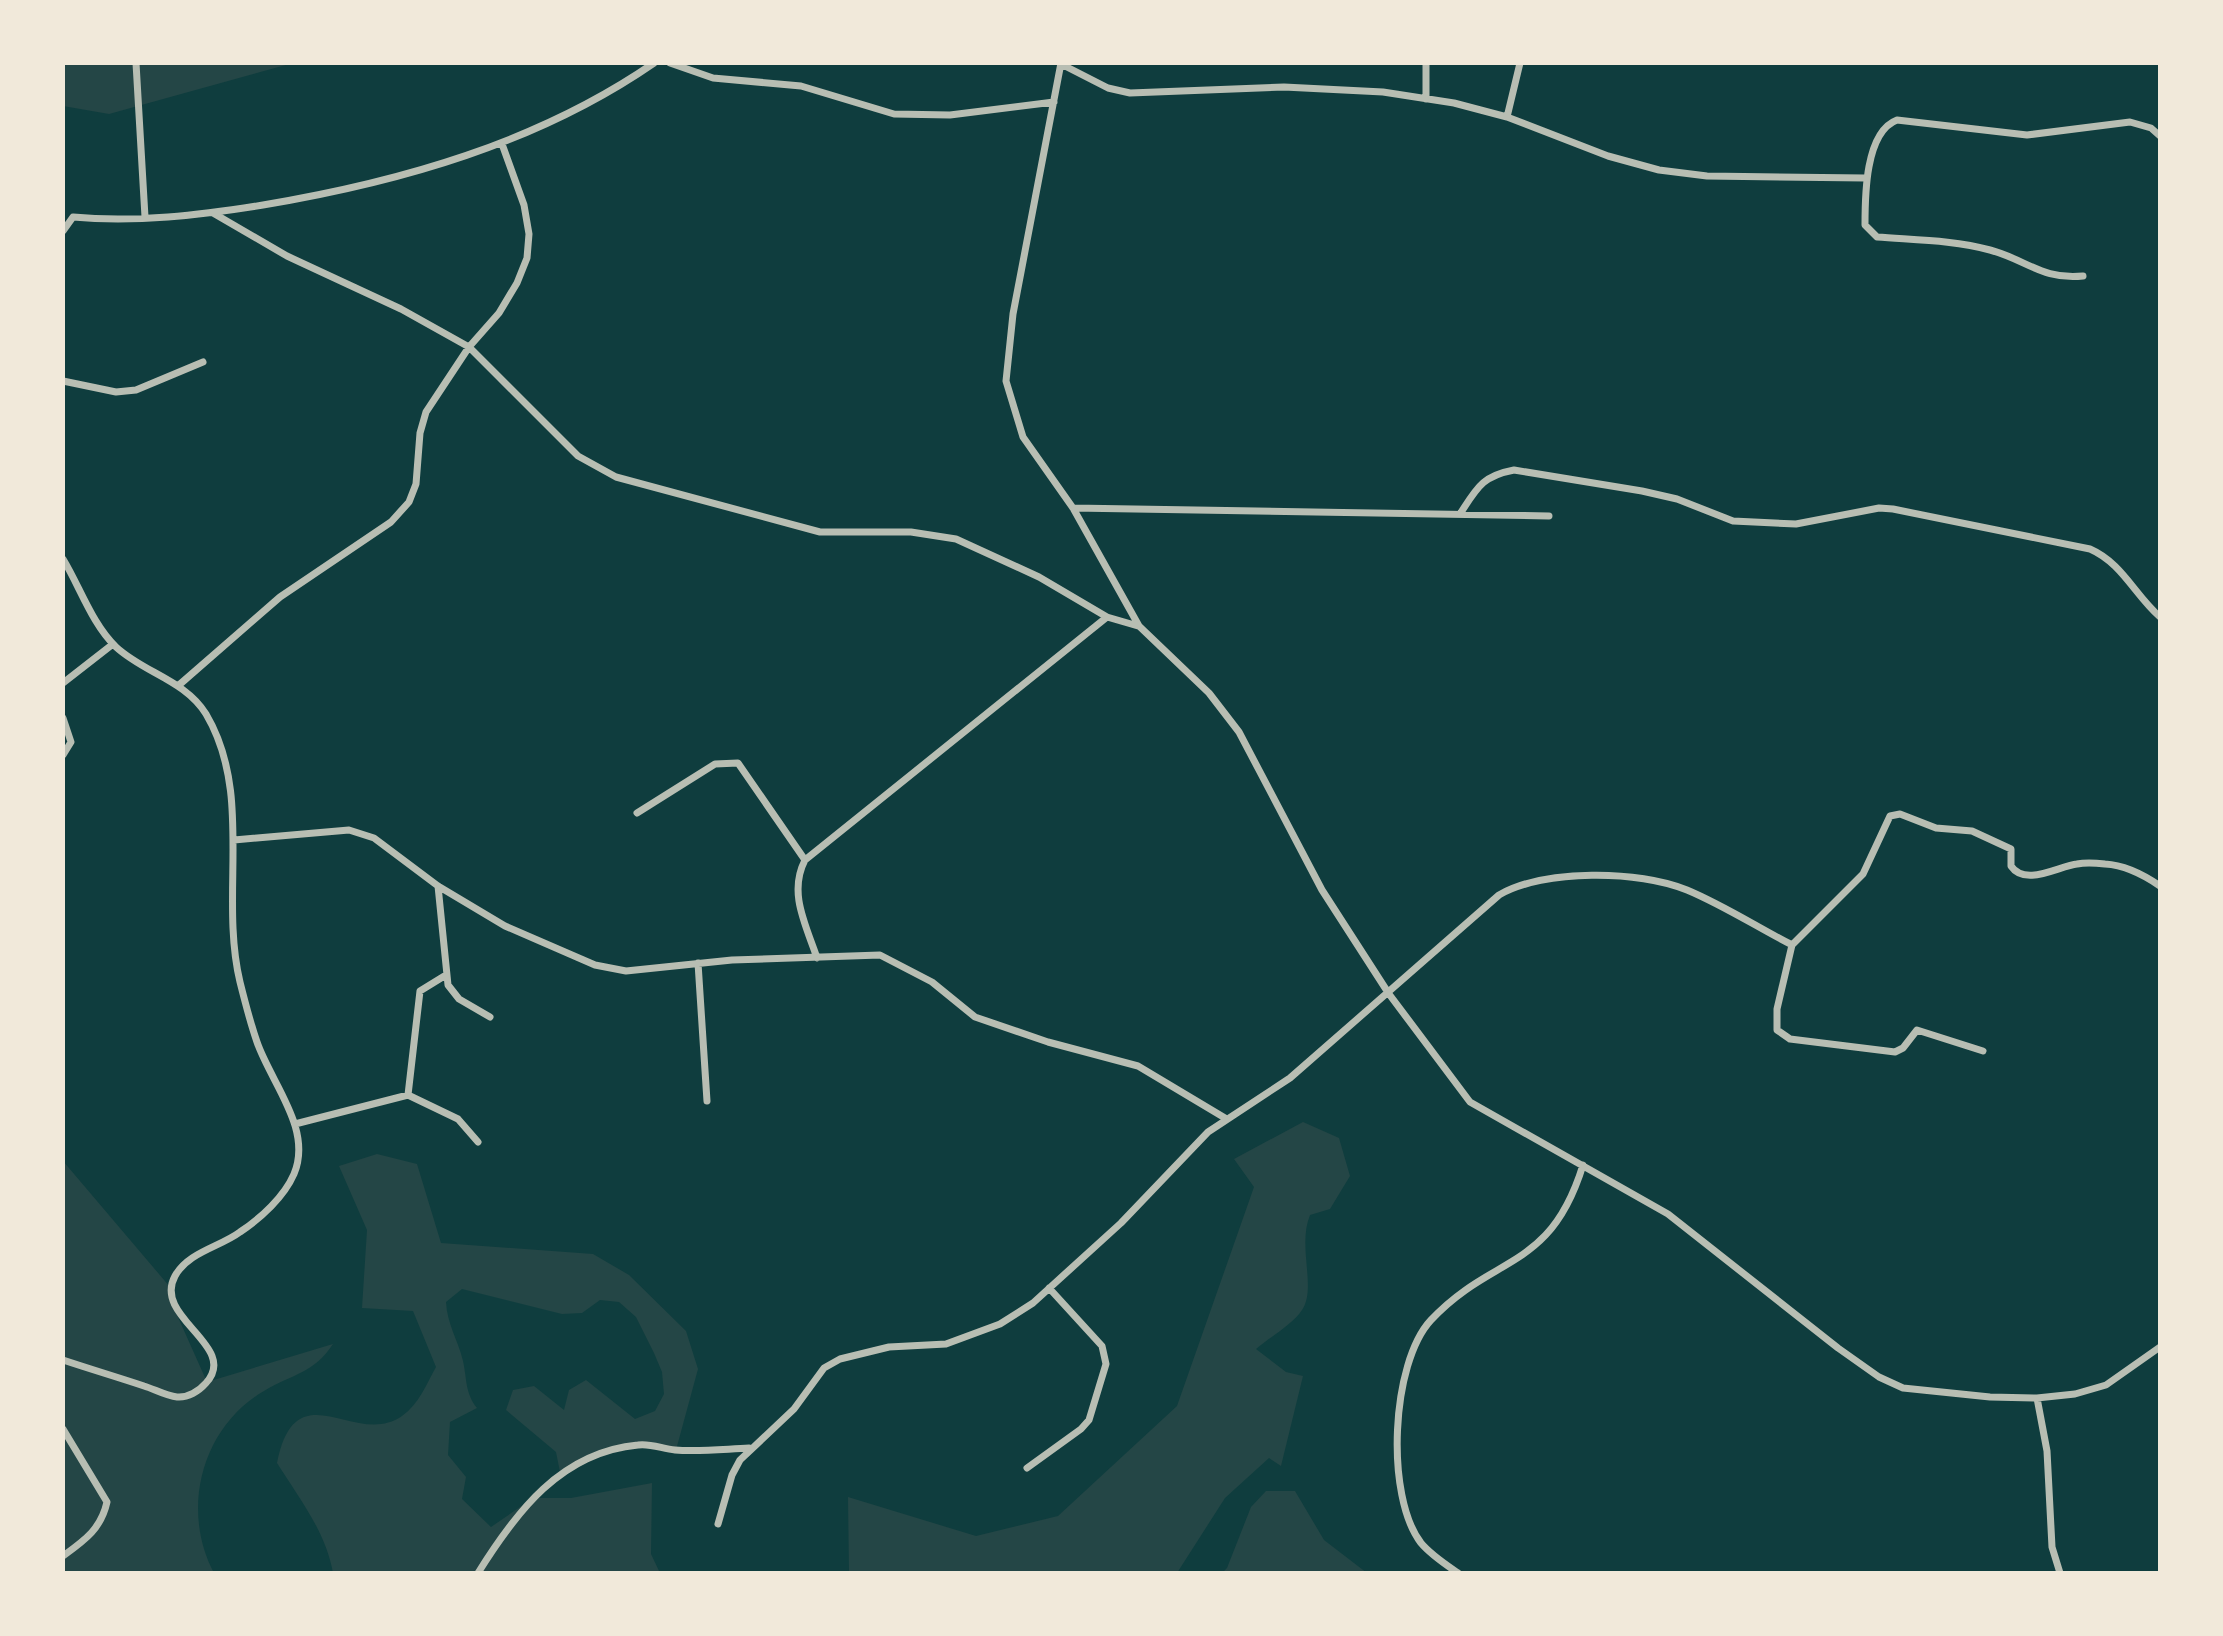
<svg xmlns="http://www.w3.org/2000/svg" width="2223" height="1636" font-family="'Alegreya Sans',sans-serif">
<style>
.green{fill:#244646}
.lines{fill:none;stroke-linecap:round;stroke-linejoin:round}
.minor{stroke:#b8beb3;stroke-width:7}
</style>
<rect width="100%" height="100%" fill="#0f3d3e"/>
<!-- green -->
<path class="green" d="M63,63H293L109,114L63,106Z
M1303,1122L1339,1138L1350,1176L1330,1209L1310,1215C1297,1247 1317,1288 1302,1310C1292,1325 1270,1337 1256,1349L1286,1372L1303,1376L1281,1466L1269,1458L1225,1498L1177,1573H849L848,1497L976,1536L1058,1516L1177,1406L1254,1187L1234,1159Z
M377,1154L417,1164L441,1243L593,1254L629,1275L686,1331L698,1369L676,1450L640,1444L613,1450L560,1472L556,1452L506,1410L513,1390L534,1386L564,1410L569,1390L586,1380L635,1419L655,1411L664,1394L662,1372L654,1353L636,1317L619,1302L600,1300L582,1313L562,1314L462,1289L446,1302C447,1324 458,1340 463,1361C467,1379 465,1393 477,1408L450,1422L448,1455L466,1477L462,1499L491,1527L533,1498H571L652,1483L651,1554L660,1573H333C326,1532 299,1498 277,1463C296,1368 355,1449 402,1416C419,1404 426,1385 436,1367L413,1311L362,1308L367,1230L339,1166Z
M63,1161L170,1287L173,1306L207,1382L333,1344C313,1374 294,1373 264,1391C202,1427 180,1509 214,1573H63Z
M1266,1491H1295L1324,1540L1367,1573H1222L1227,1568L1251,1507Z"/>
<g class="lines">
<!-- minor -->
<path class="minor" d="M136,63L145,217
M670,63L713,78L801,86L894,114L950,115L1054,102
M1061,63L1013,314L1006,381L1023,437L1073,508L1139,626L1209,693L1239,732L1322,890L1389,994L1470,1102L1668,1214L1838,1348L1879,1377L1903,1388L1990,1397L2037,1398L2075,1394L2106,1385L2160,1347
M1061,64L1108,88L1130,93L1284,87L1383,92L1454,103L1507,117L1608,156L1659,170L1707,176L1865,178
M1426,99V63
M1507,117L1520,63
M213,213L287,256L401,309L469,347L578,456L616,477L820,532H911L956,539L1039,577L1107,617
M63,231L73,217C135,223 201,215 263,205C400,182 538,143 654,63
M2083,276C2042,280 2027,260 1990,250C1954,240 1915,240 1877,237L1865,225C1865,197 1865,132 1897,120L2027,135L2130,122L2151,128L2160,136
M63,381L116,392L136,390L203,362
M1073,508L1549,516
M1460,514C1477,488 1482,476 1514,470L1642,491L1677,499L1733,521L1796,524L1879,508L1893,509L2090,549C2122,563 2134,594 2160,617
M63,559C80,587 92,624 116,647C144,673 185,680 206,714C254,795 219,895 240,982C245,1002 250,1022 257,1042C271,1083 313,1129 294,1174C284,1197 261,1218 240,1232C220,1247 188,1252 175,1276C152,1318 240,1346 206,1383C199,1391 188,1398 177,1397C166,1396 154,1389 144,1386C117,1377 90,1369 63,1360
M63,683L113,644
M179,685L280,597L391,522L409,502L416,484L420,433L426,412L469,347L499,313L517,283L527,258L529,234L524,205L502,144
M63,718L71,742L63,755
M637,813L715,764L738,763L805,860
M234,840L349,830L374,838L438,886L505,926L595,965L626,971L732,960L880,955L932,982L975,1017L1048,1042L1138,1066L1225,1118
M438,886L448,985L459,999L490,1017
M817,958C806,925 788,893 805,860L1107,617L1138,626
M698,963L707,1101
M1983,1051L1917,1030L1903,1048L1895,1052L1790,1039L1777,1030V1009L1792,945L1863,874L1890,816L1900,814L1936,828L1972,831L2011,849V866C2025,887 2059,866 2077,864C2086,862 2097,863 2105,864C2125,865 2144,875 2160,886
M408,1095L420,991L446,975
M295,1124L408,1095L458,1119L478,1142
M2037,1398L2047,1451L2052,1547L2060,1573
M63,1429L107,1502C101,1529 85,1540 63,1556
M1027,1468L1081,1429L1089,1420L1106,1364L1102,1346L1049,1288
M718,1524L732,1475L740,1460L794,1409L824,1368L840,1359L889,1347L946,1344L1000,1324L1033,1303L1121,1223L1208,1132L1290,1078L1499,895C1544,869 1639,870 1687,890C1723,905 1757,927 1792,945
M478,1573C516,1512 561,1452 638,1445C650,1443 663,1449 675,1450C699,1452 725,1449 749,1448
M1458,1573C1445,1564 1431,1555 1421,1543C1385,1496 1391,1363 1431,1320C1494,1253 1550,1272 1583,1165"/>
</g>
<!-- border -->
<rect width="2223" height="1636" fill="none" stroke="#f1e9da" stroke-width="130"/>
</svg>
